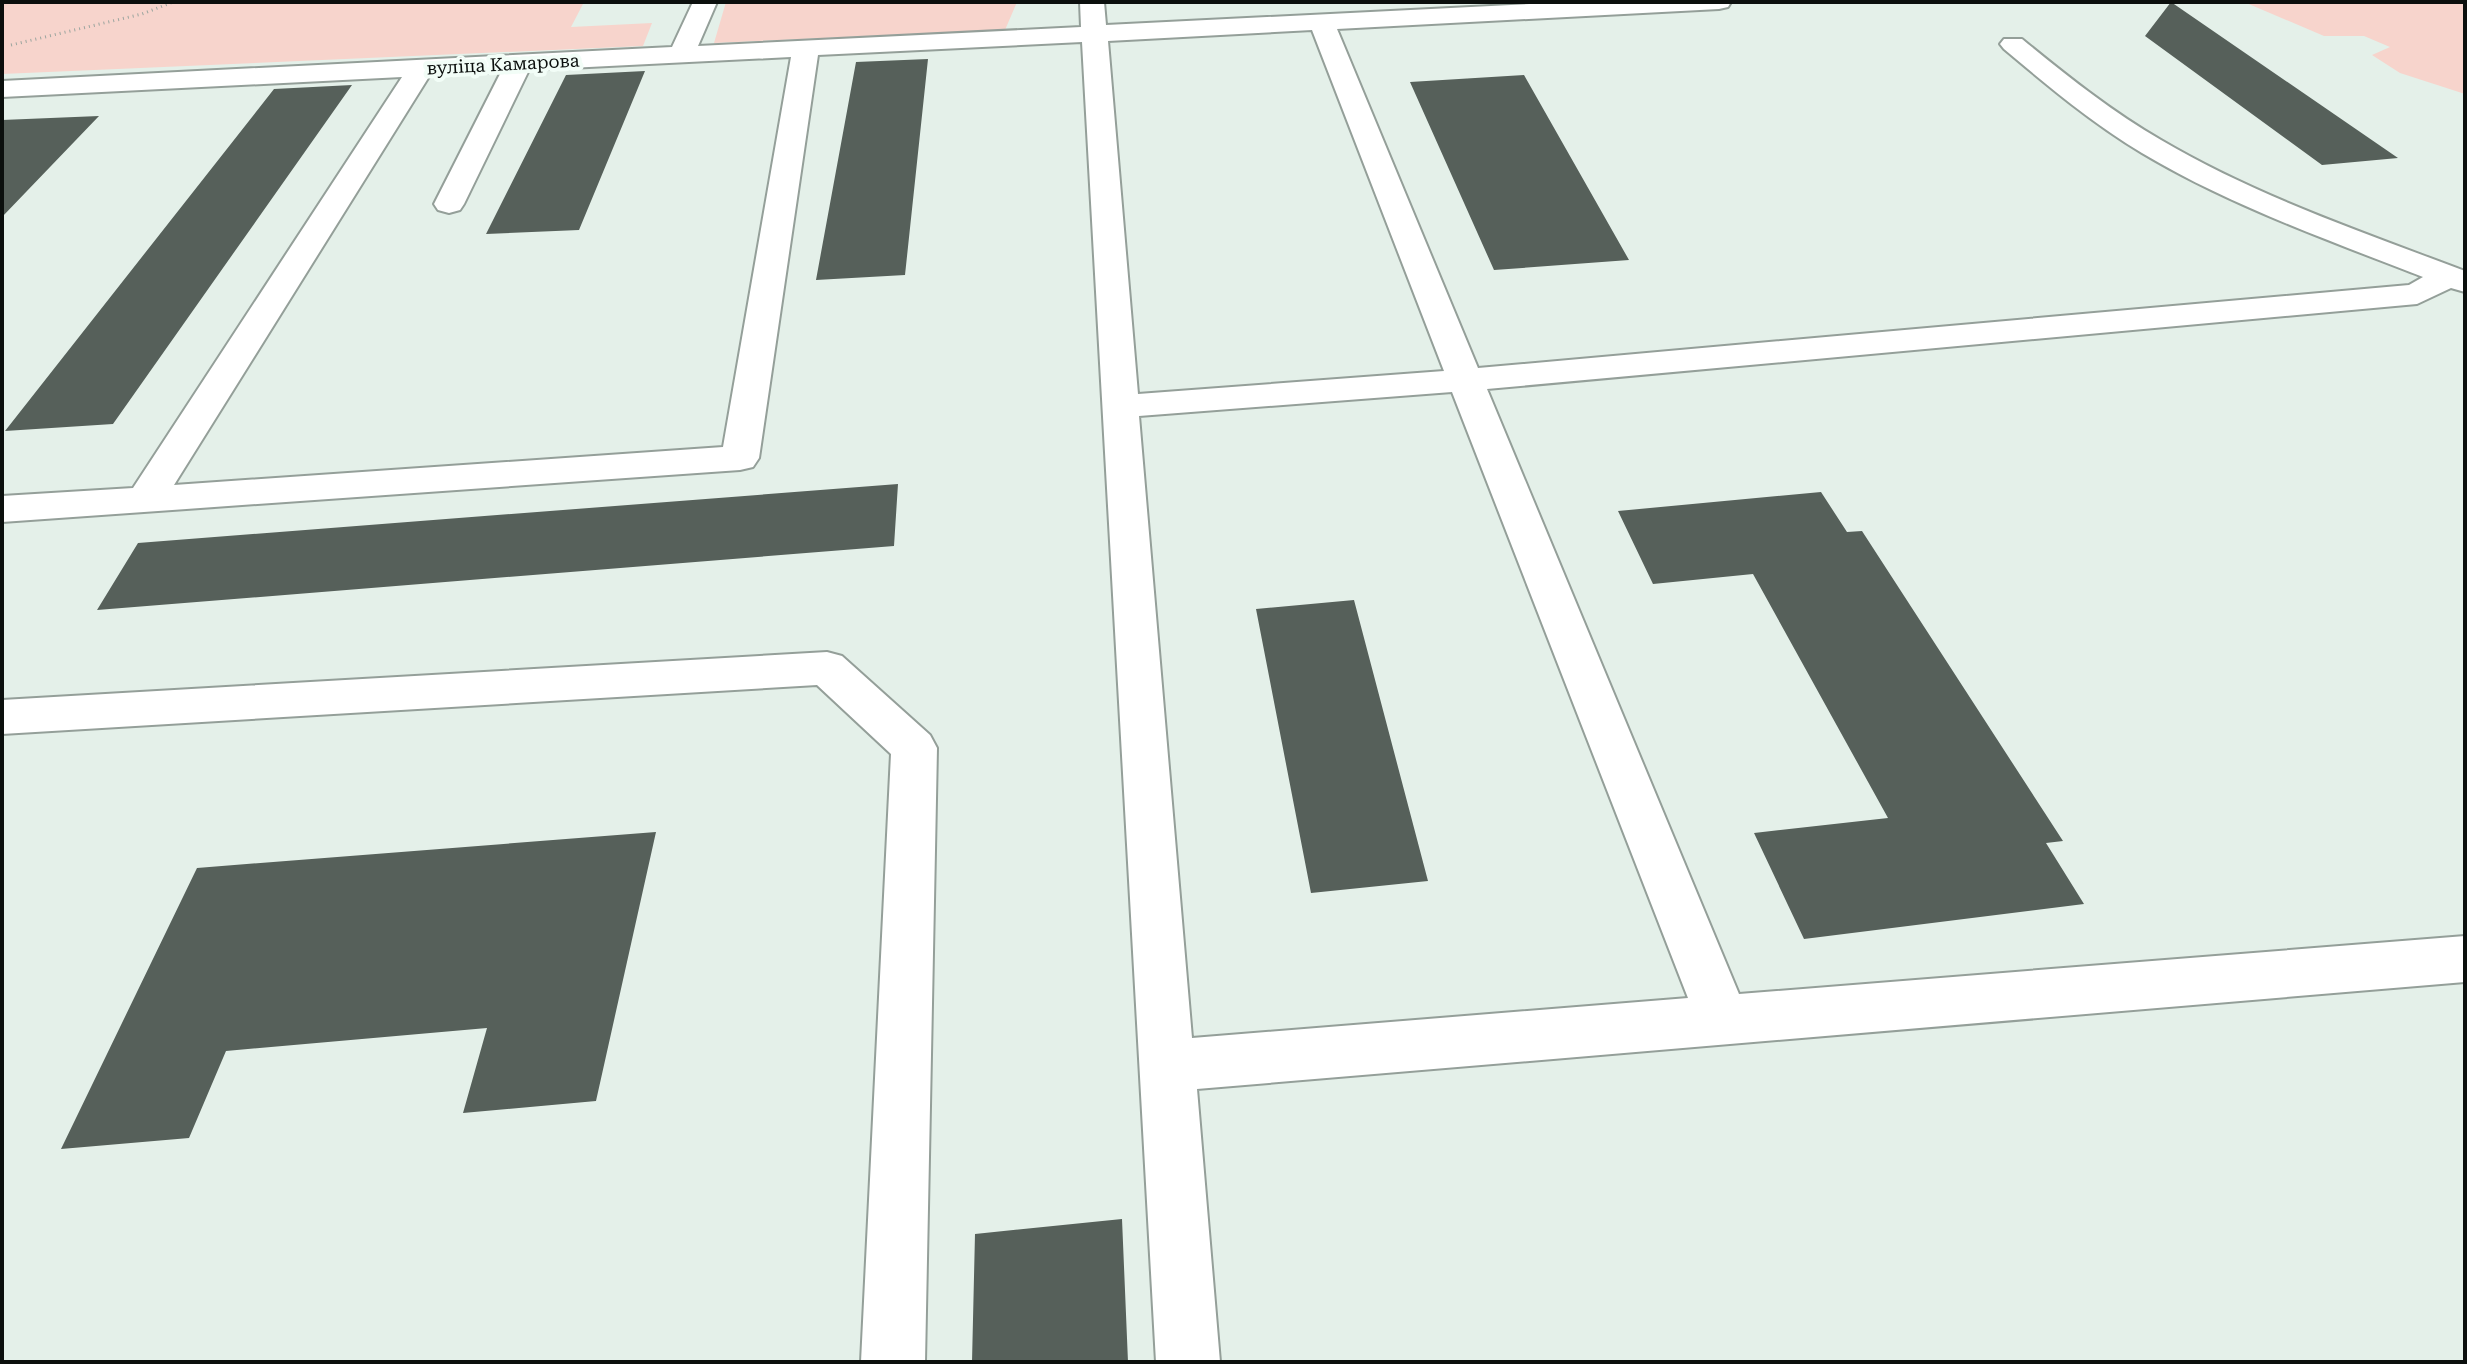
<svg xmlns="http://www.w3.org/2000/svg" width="2467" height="1364" font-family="'Roboto Serif',serif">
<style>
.green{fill:#f7d4cc}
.building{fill:#56605a}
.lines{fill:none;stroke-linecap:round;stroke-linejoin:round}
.minor-casing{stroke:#949f99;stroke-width:4}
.path{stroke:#9ba59f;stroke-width:3;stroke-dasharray:1 4;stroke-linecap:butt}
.minor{fill:#fff;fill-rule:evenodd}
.labels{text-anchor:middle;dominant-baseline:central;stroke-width:8;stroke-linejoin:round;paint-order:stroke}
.far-street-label{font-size:18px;fill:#0b0f0d;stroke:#f2fdf7}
</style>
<rect width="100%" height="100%" fill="#e4f0e9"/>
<!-- green -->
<path class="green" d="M2,2H634L583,4L571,27L652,23L643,46L2,74Z
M726,2H1017L1005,30L714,43Z
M2244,2H2465V94L2400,73L2372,55L2390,47L2364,36H2324Z"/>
<!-- building -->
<path class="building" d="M2171,2L2398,158L2322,165L2145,36Z
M928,59L905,275L816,280L856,62Z
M645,71L579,230L486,234L566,75Z
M1524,75L1629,260L1494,270L1410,82Z
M352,85L113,424L5,431L274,89Z
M99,116L2,217V120Z
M898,484L894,546L97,610L138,543Z
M1821,492L1847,532L1862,531L2063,841L2046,843L2084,904L1804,939L1754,833L1888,818L1753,574L1653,584L1618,511Z
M1354,600L1428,881L1311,893L1256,609Z
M656,832L596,1101L463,1113L487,1028L226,1051L189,1138L61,1149L197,868Z
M1122,1219L1128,1362H972L975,1234Z"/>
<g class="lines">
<defs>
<path id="minor" d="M693,2H717L698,46L1081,27L1080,2H1104L1106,25L1572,2H1731L1728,7L1719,9L1337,29L1478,368L2409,285L2423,277C2328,240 2229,205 2142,153C2092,123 2048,86 2004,49L2000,44L2004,39H2022C2066,75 2111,111 2161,140C2256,196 2362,232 2465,271V292L2451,288L2417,304L1487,389L1739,994L2465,936V982L1197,1089L1220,1362H1156L1082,42L818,55L759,458L753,467L740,470L2,522V496L133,488L402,77L2,97V81L672,47ZM1312,30L1444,371L1138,394L1108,41ZM791,57L723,447L174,485L430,75L501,72L434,204L438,210L449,213L460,210L464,204L529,70ZM1452,392L1688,998L1192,1038L1139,416Z
M827,652L842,656L930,735L937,748L925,1362H861L891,754L817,685L2,734V700Z"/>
</defs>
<!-- minor casing -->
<use href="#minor" class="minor-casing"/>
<!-- path -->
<path class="path" d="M11,45L142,14L173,2"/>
<!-- minor -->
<use href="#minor" class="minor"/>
</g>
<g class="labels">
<!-- far-street labels -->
<g class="far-street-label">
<text transform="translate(503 64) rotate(-3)">вуліца Камарова</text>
</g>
</g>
<!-- border -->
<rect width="2467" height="1364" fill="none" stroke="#0b0f0d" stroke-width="8"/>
</svg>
